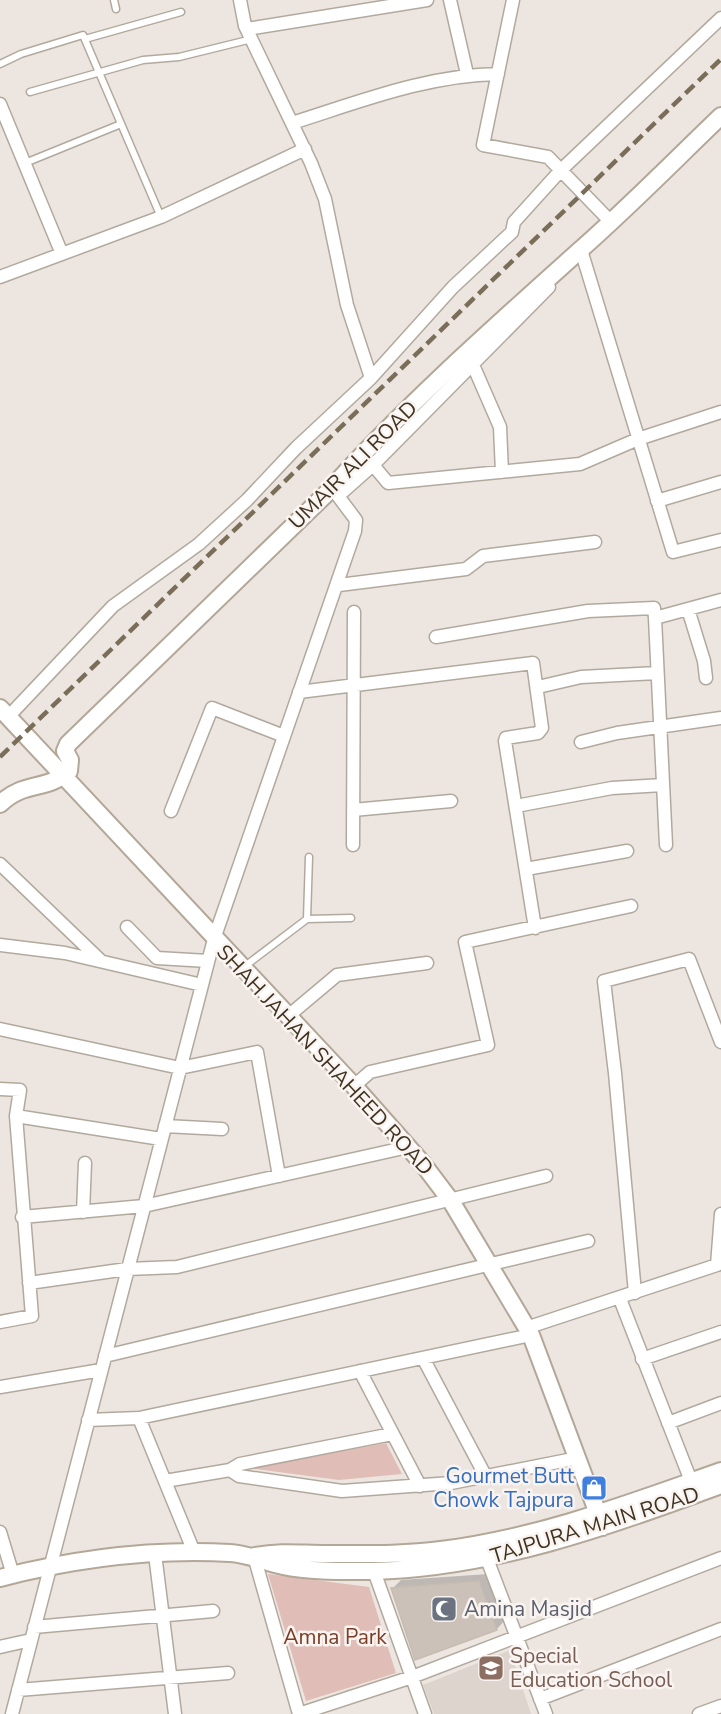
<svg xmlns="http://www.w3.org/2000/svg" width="721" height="1714" font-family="'Nunito Sans',sans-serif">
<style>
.built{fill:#ddd4ce}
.green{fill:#e0bdb7}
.shadow{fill:#0003}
.building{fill:#cbc1b8;stroke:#c7bcb2;stroke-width:1.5}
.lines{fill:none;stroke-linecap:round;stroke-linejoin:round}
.lane-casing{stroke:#b2a99e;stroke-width:9}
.street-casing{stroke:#b2a99e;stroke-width:15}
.secondary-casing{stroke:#b3a798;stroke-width:20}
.lane{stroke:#fff;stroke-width:6}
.street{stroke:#fff;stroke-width:12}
.secondary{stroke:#fff;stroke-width:16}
.rail{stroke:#7b6e59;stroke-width:4.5;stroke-dasharray:12 6;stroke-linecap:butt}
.labels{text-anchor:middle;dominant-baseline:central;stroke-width:5;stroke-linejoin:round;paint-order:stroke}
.street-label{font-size:21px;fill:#3f331f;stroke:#f9f4f1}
.shop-label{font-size:21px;fill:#366cbe;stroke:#f9f4f1;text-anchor:end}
.worship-label{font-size:21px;fill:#5b616d;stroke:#f9f4f1;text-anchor:start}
.park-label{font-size:21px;fill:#7a3d25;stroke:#f9f4f1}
.education-label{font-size:21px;fill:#785e54;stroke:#f9f4f1;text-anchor:start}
</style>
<rect width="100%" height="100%" fill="#ede6e0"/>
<!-- built -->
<path class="built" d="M510,1650L531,1714H434L423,1685Z"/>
<!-- green -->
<path class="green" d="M386,1443L402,1474L339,1480L249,1468Z
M268,1574L369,1587L396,1673L306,1701Z"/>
<!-- shadow -->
<path class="shadow" d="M488,1574L505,1620L497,1629L416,1658L393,1588L401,1580Z"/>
<!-- building -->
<path class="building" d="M479,1581L497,1630L415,1660L391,1588Z"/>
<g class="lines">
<defs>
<path id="lane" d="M114,0L116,9
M85,39L181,12
M0,64L21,54L83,35L161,217
M30,92L143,60L179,57L252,39
M25,163L121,124
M307,919L309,857
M245,966L307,919L351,918"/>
<path id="street" d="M240,0L245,26L311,163L325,199L347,305L371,378
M450,0L467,74
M513,0L483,145L548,157L610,221
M247,29L427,0
M0,104L62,254
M292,123C359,102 427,75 498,74
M581,250L673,552L721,540
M0,277L161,217L305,149
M473,365L500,427L502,472
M373,465L388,483L580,464L638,439L721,412
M657,501L721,482
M339,585L466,569L483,556L595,542
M688,609L704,661L706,678
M436,637L588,611L654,608L655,618
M538,687L581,677L657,673
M299,692L533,663L542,728L538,733L506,738L505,741L535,928
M8,717L113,606L199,544L247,500L296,448L371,378L453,287L512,232L514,222L561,170L721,18
M581,742L617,733L721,718
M516,806L612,788L663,785
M353,810L451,801
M171,811L212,708L284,736
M353,845L354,612
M666,845L655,618L721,600
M0,864L101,961
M526,869L627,851
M127,927L157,958L208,961
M0,945L65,953L202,985
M287,1017L337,975L427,963
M0,1029L180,1068L257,1052L279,1176
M354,1086L370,1072L488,1045L465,942L631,906
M0,1089L20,1090L16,1116L32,1316L0,1322
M16,1116L161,1139
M165,1126L222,1129
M83,1212L85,1163
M22,1217L144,1206L408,1147
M29,1283L127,1269L177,1267L546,1176
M635,1293L615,1073L604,981L689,959L721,1042
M620,1299L691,1481
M526,1328L717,1265L721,1214
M105,1356L588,1241
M423,1358L486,1477
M642,1359L721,1332
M360,1371L420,1486
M0,1387L101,1370
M139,1418L194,1552
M88,1420L139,1418L531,1335
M668,1423L721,1403
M230,1470L239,1476L342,1491L451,1483L578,1458
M165,1481L230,1470L240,1464L392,1434
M0,1532L13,1575
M155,1554L175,1714
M254,1556L299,1714L412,1677L721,1558
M487,1559L546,1714
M374,1571L425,1714
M34,1627L213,1611
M0,1647L31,1640
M18,1690L228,1673
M540,1699L721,1629
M12,1714L214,939L355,531L356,520L338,496L373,465L549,287
M699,1714L721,1706"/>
<path id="secondary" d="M0,708L354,1086L423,1164L451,1201L531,1335L603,1527
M0,804C25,780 45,792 69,771L70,760L65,751L68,744L326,494C405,406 492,329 579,251C628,208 674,161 721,116
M255,1556C283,1551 300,1554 327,1554C365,1554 403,1555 441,1550C538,1538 630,1503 721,1471
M0,1578C73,1559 154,1549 230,1553C249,1554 264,1562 283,1566C312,1572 344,1571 373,1571C495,1568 609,1526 721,1485"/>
</defs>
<!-- lane casing -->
<use href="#lane" class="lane-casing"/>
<!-- street casing -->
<use href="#street" class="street-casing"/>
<!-- secondary casing -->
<use href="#secondary" class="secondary-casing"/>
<!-- lane -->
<use href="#lane" class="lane"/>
<!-- street -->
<use href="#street" class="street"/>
<!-- secondary -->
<use href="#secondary" class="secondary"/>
<!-- rail -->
<path class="rail" d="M0,757L721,59"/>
</g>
<!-- icons -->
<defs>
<symbol id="shop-square" viewBox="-11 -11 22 22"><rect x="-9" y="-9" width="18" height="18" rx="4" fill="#3f7fe0" stroke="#f9f4f1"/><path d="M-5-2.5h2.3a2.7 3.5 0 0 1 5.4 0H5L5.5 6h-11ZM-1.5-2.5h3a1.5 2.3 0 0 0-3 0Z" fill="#fff"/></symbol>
<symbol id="mosque-square" viewBox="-11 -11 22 22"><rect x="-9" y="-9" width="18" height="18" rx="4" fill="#6b7280" stroke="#f9f4f1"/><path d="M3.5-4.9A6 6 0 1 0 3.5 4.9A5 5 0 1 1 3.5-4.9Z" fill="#fff"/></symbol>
<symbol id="school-square" viewBox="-11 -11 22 22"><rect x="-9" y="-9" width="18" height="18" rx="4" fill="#8d6e63" stroke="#f9f4f1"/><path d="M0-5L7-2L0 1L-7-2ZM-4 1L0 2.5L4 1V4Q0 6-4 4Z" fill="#fff"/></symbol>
</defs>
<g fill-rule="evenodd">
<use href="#shop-square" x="579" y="1473" width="30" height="30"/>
<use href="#mosque-square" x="429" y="1594" width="30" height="30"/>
<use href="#school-square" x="476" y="1653" width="30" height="30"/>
</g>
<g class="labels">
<!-- street labels -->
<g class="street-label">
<text transform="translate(353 465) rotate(-45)">UMAIR ALI ROAD</text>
<text transform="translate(325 1060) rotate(47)">SHAH JAHAN SHAHEED ROAD</text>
<text transform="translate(595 1525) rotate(-17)">TAJPURA MAIN ROAD</text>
</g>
<!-- shop labels -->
<g class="shop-label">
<text x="574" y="1476">Gourmet Butt<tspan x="574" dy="24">Chowk Tajpura</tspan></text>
</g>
<!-- worship labels -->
<g class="worship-label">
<text x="464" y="1609">Amina Masjid</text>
</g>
<!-- park labels -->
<g class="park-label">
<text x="335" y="1637">Amna Park</text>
</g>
<!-- education labels -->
<g class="education-label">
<text x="510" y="1656">Special<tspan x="510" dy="24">Education School</tspan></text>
</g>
</g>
</svg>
